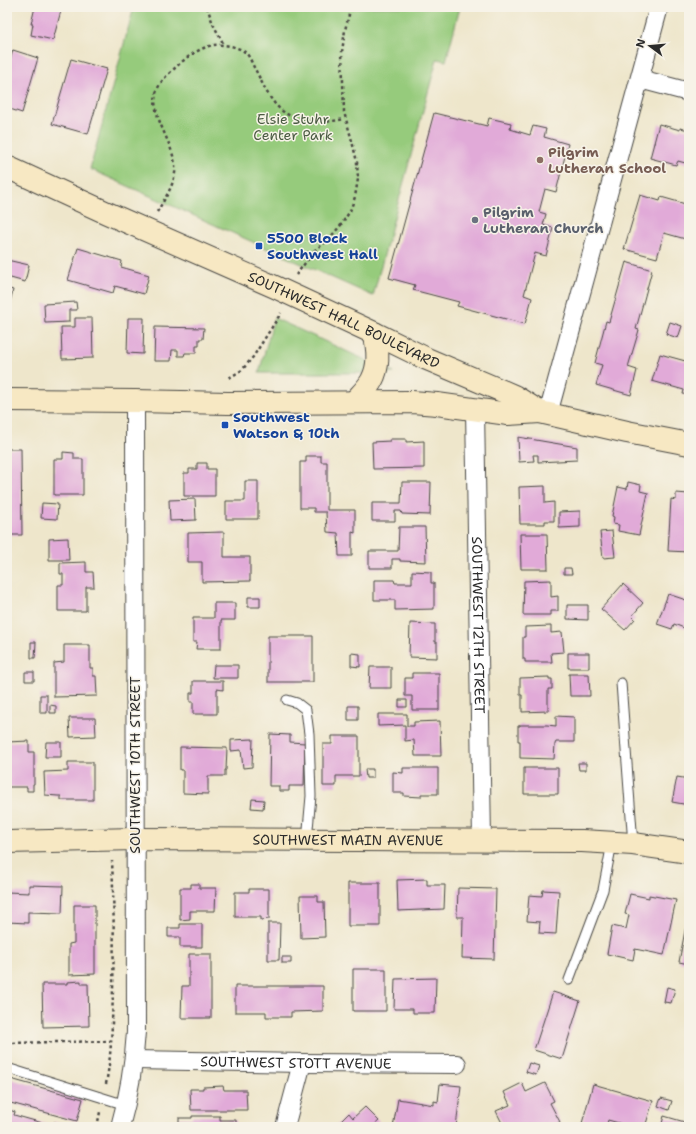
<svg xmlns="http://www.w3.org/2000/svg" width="696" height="1134" font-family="'Shantell Sans',sans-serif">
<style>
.green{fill:#96cb7c;stroke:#607b54}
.building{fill:#e1aad8}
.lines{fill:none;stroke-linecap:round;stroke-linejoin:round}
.lane-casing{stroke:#484743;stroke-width:11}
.street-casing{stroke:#484743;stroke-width:20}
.secondary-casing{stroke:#484743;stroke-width:24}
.path{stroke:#484743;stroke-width:2.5;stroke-dasharray:3 3;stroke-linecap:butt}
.lane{stroke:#fff;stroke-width:9}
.street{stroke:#fff;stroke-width:18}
.secondary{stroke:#f7e8c3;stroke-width:22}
.education-dot{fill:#8d6e63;stroke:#f7f3e8;stroke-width:1.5}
.worship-dot{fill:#6b7280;stroke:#f7f3e8;stroke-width:1.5}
.transit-dot{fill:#1a4fb4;stroke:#f7f3e8;stroke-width:1.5}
.labels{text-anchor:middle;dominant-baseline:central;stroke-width:3;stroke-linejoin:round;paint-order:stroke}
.park-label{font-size:14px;fill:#4b5b43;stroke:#f7f3e8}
.education-label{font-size:14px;font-weight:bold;fill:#785e54;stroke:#f7f3e8;text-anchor:start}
.worship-label{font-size:14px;font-weight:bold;fill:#5b616d;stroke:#f7f3e8;text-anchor:start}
.transit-label{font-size:14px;font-weight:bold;fill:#164399;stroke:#f7f3e8;text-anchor:start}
.street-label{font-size:14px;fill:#2b2b2b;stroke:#f7f3e8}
</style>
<rect width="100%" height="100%" fill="#f7f3e8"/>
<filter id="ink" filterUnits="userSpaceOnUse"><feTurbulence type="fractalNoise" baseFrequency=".025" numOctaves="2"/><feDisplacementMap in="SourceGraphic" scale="8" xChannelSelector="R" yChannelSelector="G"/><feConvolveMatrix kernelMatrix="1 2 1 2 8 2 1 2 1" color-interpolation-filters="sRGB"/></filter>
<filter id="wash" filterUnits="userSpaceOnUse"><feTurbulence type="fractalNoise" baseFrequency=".012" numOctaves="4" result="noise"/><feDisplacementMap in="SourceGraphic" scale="16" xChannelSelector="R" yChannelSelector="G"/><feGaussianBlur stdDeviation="0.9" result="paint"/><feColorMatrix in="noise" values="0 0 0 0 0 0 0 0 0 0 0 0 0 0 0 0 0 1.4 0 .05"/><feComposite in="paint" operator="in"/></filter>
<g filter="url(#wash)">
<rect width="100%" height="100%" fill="#eee6cb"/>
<!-- green -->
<path class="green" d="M134,7H460L446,61L437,59L373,296L90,169Z
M274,318L394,373H259Z"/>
<g id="blocks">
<!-- building -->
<path class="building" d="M35,7H62L53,40L31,35L33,24H31Z
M13,50L38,58L22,113L7,108V70Z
M71,59L107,69L88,134L52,124Z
M434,113L487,126L489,118L511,123L510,129L530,135L533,126L546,129L544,137L568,144L556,192L545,189L539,212L546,214L543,225L553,228L546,256L535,253L524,295L532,298L525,324L457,306L459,302L413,290L415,285L389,278Z
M659,124L680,130V128L689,130V164L678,161L676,165L650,158Z
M640,195L660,201L661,197L689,205V240L664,233L657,258L624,249Z
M78,248L122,261L121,267L149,275L144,294L115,286L113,293L68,280Z
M7,260L29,265L25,282L7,277Z
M626,262L652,270L636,329L639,330L628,367L637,370L631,395L596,385L602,365L595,363L606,321L609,322Z
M7,288L13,290L9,306L7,305Z
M76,302L77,310H69V322L45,323L44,304Z
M75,318H92L93,358L62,359L61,327H75Z
M128,318H144L143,354L127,353Z
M670,322L682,326L678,338L666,334Z
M155,327L204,328L203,339H199V346H196V353H185L184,356H178V350H172L171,361H154Z
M660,354L689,362V395L683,394L684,390L652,381Z
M518,437L577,447V460L538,462V455H533L534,461L519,462Z
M390,439H406V442L424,441V468L373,469L372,442L390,441Z
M7,449H21L22,535H7Z
M63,452L74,453V459H83V495H54V459H63Z
M306,456H321V462H327V510H355V533L352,532V556H339L338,533L327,532L326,512H314V508H300V462H306Z
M197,463H207V469H215V496H184V473H189V469H197Z
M245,481H258V519H226V501H245Z
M402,482H431L430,515L402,514L401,511H395V521H372V503H401Z
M628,482L641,485L640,491L648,493L639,535L618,531L619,525L613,524L614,517L612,516L618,487L627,489Z
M545,486V503L554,502V521H545V524H520L519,487Z
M676,493L689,494V552L668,551L671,499L676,500Z
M195,499L196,520L170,521L169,500Z
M42,503L58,504L57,519L41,518Z
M580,511V527L559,528V512Z
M399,527H425L426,562L400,561V559H392V568H369V551H398Z
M612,531L615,557L603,558L600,532Z
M224,532V557H250V581L202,582V562H188V533Z
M520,534H547L548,569H521Z
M68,538L69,560H49V539Z
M86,562V572H93L94,587H86V611H58V585H63V574H60V563Z
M564,568H571L572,574H564Z
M412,571L431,572V583H434V609L395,610V600H374V580H394L395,583H412Z
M551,580V597L558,596V611H550V615H523L524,581Z
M623,584L643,603L632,616L635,619L625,630L601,609Z
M668,594L689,601V630L674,624L672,629L657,624Z
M248,597H260V607H248Z
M214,603H235V620H221V649H196L197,642H193V618H214Z
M567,605H588V620L567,619Z
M410,623L435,624V642H437V658L409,657Z
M551,626V633L562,632L564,652L551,653L552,662H525V659H523V637H525V627Z
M268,636H313V682H268Z
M31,642H36L35,658H31Z
M64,645H90V668H93V676H96L97,696L54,697V663L64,662Z
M351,653L360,654V667L351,666Z
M568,653H589V668H568Z
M214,665H238V678H213Z
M370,667H391V688H369Z
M25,672H34V681H25Z
M412,673H439V710H412V696H405V678H412Z
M569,674H589L590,696H570Z
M549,677V679H552V689H548V711L522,712V695H520V678Z
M193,681H223V690L217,689V714H193V702H190V693H193Z
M40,695H47V713H40Z
M399,700H407V707H399Z
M50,705L56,706V713H50Z
M348,706H358V720H348Z
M378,714H407V726H414V722L440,721L441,756H415L414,740L405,741V725L378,726Z
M556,716L574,717V742H556L555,744L554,759L520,758V741H518V726H520V725H547L556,726Z
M69,718H95L96,736L70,737Z
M270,734L290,735V742L305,743L304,786H289V791H279V786H269Z
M332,736H359V776H336V786H323V744H332Z
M253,739L252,767L243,768L241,750L231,751V740Z
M29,741V752H34V784H33V791H27V787H7V742Z
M46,742H61V757H45Z
M180,747L227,748L226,770H225V776H208V794L183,793V770H180Z
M68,762H93V800H61V796H58L45,795L44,772L68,771Z
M578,763H586V770H579Z
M403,768H438V794H421V797L404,796V793H393V772L403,773Z
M524,768H558V794H524Z
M365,769H373V778H366Z
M677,777L689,779V805L672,802Z
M252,799L264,800L263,809L251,808Z
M427,879V885H445L444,909L398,911L397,880Z
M348,883H380V926H348Z
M191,884H199V888H216L215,911H190V919L180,920V888H191Z
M29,885L63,886L62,913L28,912V923L7,922V892L29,893Z
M458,888L496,889L494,959L462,958L463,917H457Z
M249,889H269V919L261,920V917H235V892H249Z
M543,890L559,891L556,934L539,933L540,922L527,921L529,895L542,896Z
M630,894L649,898V895L676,900L664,955L635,949L633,960L607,954L612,926L626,929L629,915L625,914Z
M300,896H318V902H324L325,937L301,938Z
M74,905H95V974L69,975V944L74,943Z
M688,915H689V964L679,962Z
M268,923H280L279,960H268Z
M180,924H202V947H180V937H168V928H180Z
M189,954H211V1018H181L182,986H189Z
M282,957H291V963H282Z
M353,969H386V1011H353Z
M436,978L435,1013H413V1009H394L395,979Z
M81,981V984H88L89,1026L43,1027L42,984H67V982Z
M235,986H323V1011L291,1012V1017H266V1012H235Z
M667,987L675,989L671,1003L664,1002Z
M553,992L580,1001L562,1059L534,1050Z
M529,1063L539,1066L536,1075L526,1072Z
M7,1078L83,1099L77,1121L7,1102Z
M522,1083L526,1092L545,1083L554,1101L550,1103L560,1122L550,1127H504L496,1111L510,1105L504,1092Z
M440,1084L461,1086L456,1127H393L398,1099L434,1105V1101L438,1102Z
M593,1084L653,1101L645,1127H633L608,1120L606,1127H581Z
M223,1086L224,1090H246L247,1110H191L190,1089H203V1087Z
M661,1098L672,1101L669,1110L658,1106Z
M365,1107L379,1121L372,1127H335L349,1113L353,1118Z
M7,1109L15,1112L14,1115L53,1126L54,1122L65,1125L64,1127H7Z
M192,1116H220V1120H236V1127H179V1118H192Z
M664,1116L688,1123L687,1127H661Z"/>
</g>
</g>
<g filter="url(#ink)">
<use href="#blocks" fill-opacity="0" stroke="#484743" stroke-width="1"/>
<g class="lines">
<defs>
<path id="lane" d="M621,683L633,844
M287,700L297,703L306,710L309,734L311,796L307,840
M569,980L603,890L612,843
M7,1068L126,1105"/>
<g id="street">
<path d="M640,79L689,92"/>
<path id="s1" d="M475,409L482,840"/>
<path d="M548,414L659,7"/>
<path id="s2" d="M134,1060L302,1063L457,1064"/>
<path d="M120,1127C129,1095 134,1065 136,1032L135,401"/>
<path d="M285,1127L302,1063"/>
</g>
<g id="secondary">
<path id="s3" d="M7,167L107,213L275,287L374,333L427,359L514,396L540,412L627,432L689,444"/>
<path d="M7,400L135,401L228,403L412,402L437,404L508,414L540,412"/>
<path d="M354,402C360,395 368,388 372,380C380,365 378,348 374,333"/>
<path id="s4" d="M7,842L135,839L582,841L633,844L689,852"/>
</g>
</defs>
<!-- lane casing -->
<use href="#lane" class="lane-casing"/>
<!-- street casing -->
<use href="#street" class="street-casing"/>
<!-- secondary casing -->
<use href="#secondary" class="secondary-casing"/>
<!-- path -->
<path class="path" d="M207,7L213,24L224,45
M157,212C164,200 173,187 175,173C178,145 144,112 159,86C163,78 171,72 177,66C187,57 201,47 214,45C223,44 238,46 246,53C250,57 252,64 255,69C262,82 269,100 281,110C300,125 323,123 345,119
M296,275L315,250L327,241L341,225L350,211L355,197L358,179L357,162L352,141L344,112L342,52L345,30L351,7
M229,378L242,370L253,357L281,313
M7,1043L112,1041
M106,1084C112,1052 112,1021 113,989C114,946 114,904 112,861
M97,1127L100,1112"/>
<!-- lane -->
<use href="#lane" class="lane"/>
<!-- street -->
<use href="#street" class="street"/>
<!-- secondary -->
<use href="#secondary" class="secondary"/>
</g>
</g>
<!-- markers -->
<circle class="education-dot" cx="540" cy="160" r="4"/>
<circle class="worship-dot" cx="475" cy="220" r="4"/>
<g class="transit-dot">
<rect x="255" y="242" width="8" height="8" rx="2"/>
<rect x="221" y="421" width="8" height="8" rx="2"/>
</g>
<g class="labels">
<!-- park labels -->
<g class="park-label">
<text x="293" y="119">Elsie Stuhr<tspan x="293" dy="16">Center Park</tspan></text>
</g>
<!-- education labels -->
<g class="education-label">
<text x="548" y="152">Pilgrim<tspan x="548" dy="16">Lutheran School</tspan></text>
</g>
<!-- worship labels -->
<g class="worship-label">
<text x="483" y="212">Pilgrim<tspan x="483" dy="16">Lutheran Church</tspan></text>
</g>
<!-- transit labels -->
<g class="transit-label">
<text x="267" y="238">5500 Block<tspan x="267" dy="16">Southwest Hall</tspan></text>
<text x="233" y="417">Southwest<tspan x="233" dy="16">Watson &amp; 10th</tspan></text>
</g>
<!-- street labels -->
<g class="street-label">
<text stroke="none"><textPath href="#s3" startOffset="370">SOUTHWEST HALL BOULEVARD</textPath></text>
<text stroke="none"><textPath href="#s1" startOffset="216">SOUTHWEST 12TH STREET</textPath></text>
<text transform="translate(135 765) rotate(-90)">SOUTHWEST 10TH STREET</text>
<text stroke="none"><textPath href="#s4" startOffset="341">SOUTHWEST MAIN AVENUE</textPath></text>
<text stroke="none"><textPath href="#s2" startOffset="162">SOUTHWEST STOTT AVENUE</textPath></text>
</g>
</g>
<!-- margin -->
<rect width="696" height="1134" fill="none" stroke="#f7f3e8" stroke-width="24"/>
<!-- north arrow -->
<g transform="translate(650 46) rotate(286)" stroke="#f7f3e8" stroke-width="3" paint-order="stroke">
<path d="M0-3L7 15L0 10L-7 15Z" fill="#2b2b2b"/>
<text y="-6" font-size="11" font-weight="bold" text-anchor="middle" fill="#2b2b2b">N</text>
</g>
</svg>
